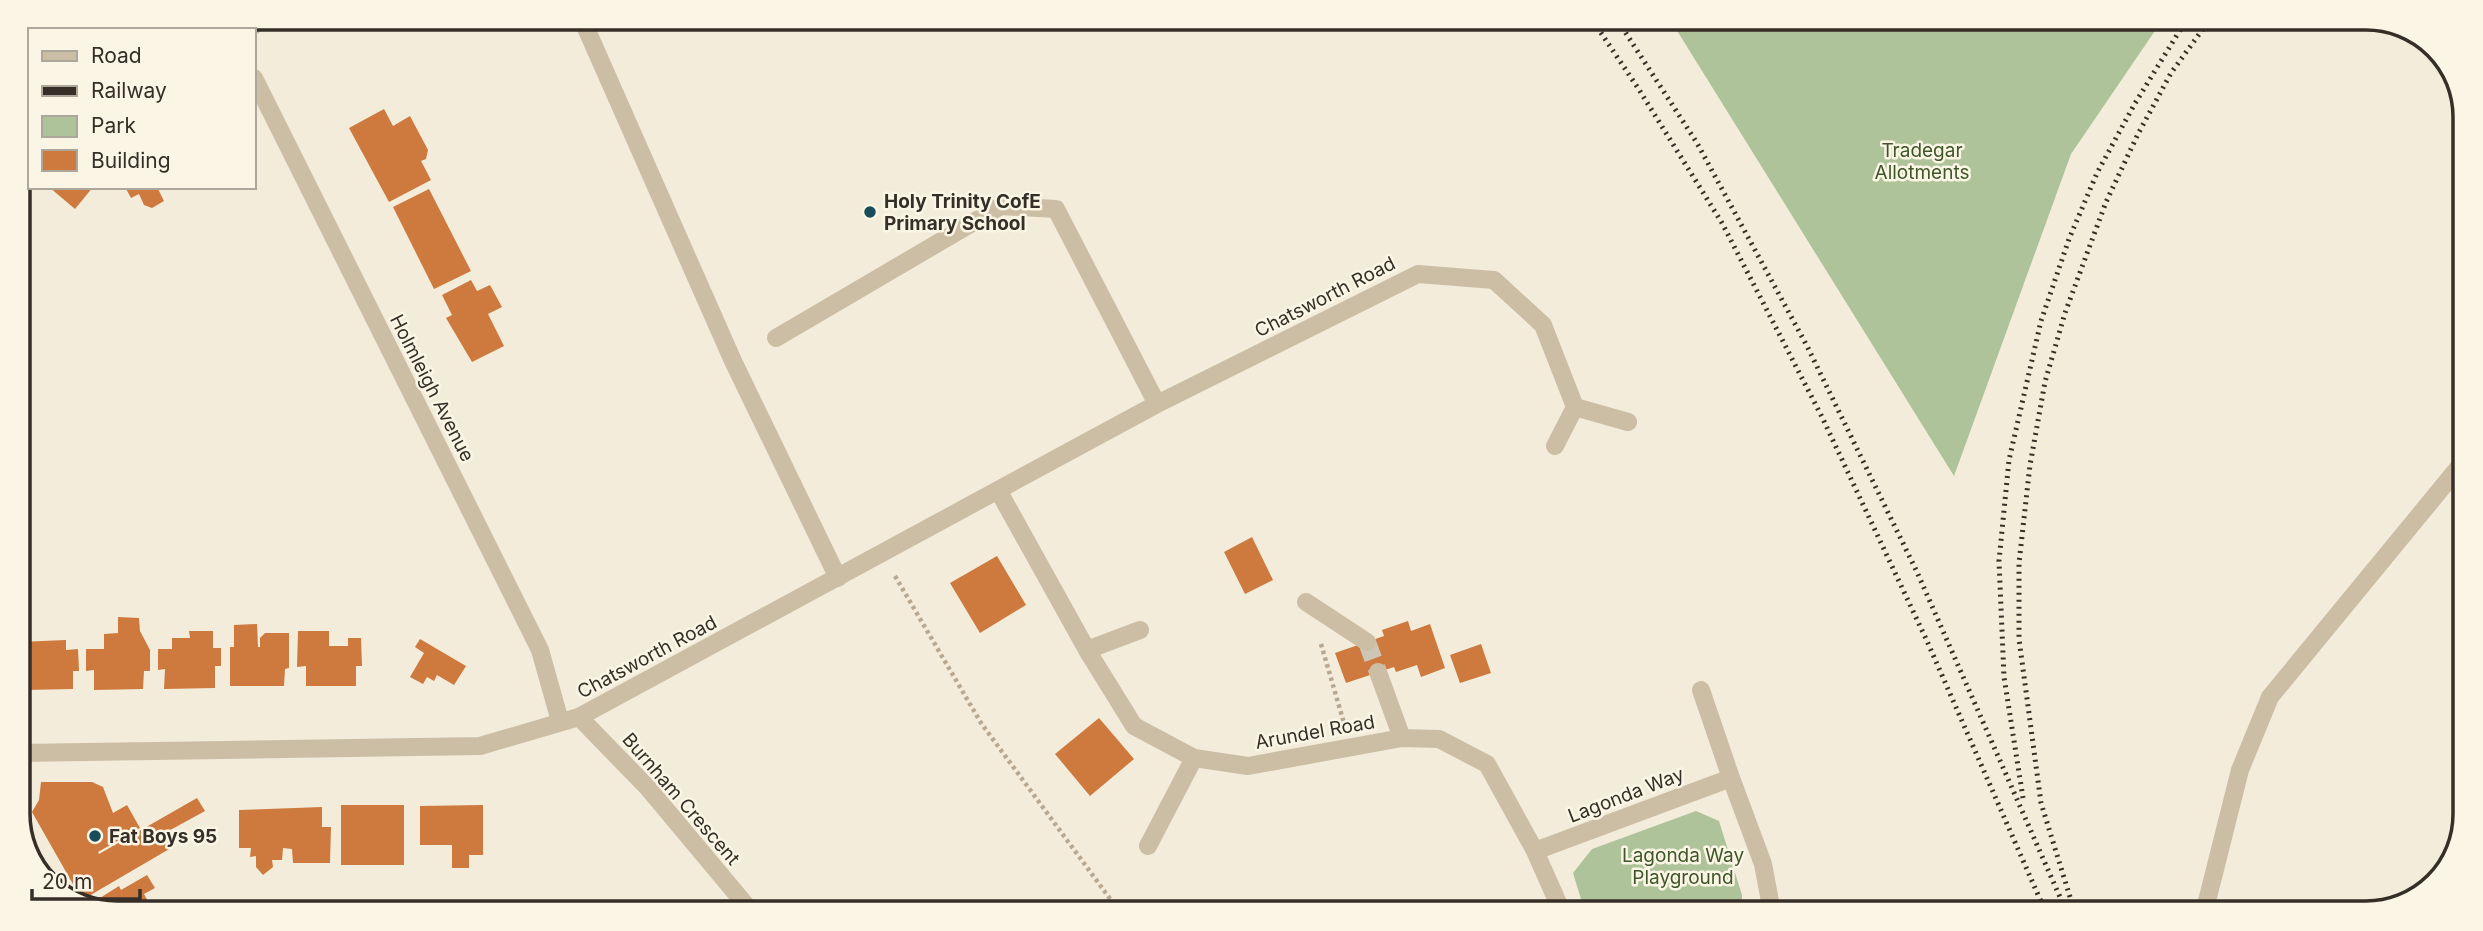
<svg xmlns="http://www.w3.org/2000/svg" width="2483" height="931" font-family="Inter,sans-serif">
<style>
.green{fill:#aec399}
.building{fill:#ce793d}
.lines{fill:none;stroke-linecap:round;stroke-linejoin:round}
.minor-tunnel{stroke:#cdc6b6;stroke-width:18;stroke-dasharray:18 9;stroke-linecap:butt}
.path{stroke:#b8a88f;stroke-width:4.5;stroke-dasharray:3.5 3.5;stroke-linecap:butt}
.minor{stroke:#ccbea5;stroke-width:18}
.rail{stroke:#372f27;stroke-width:5;stroke-dasharray:2 5;stroke-linecap:butt}
.poi-dot{fill:#194c5b;stroke:#fbf5e6;stroke-width:2.5}
.labels{text-anchor:middle;dominant-baseline:central;stroke-width:5;stroke-linejoin:round;paint-order:stroke}
.park-label{font-size:19px;fill:#3e5729;stroke:#fbf5e6}
.poi-label{font-size:19px;font-weight:bold;fill:#372f27;stroke:#fbf5e6;text-anchor:start}
.street-label{font-size:19px;fill:#372f27;stroke:#fbf5e6}
.rim{fill:none;stroke:#372f27;stroke-width:3.5}
</style>
<rect width="100%" height="100%" fill="#f3ecda"/>
<!-- green -->
<path class="green" d="M1671,21L2161,22L2071,154L1954,476Z
M1696,811L1719,821L1742,895V912H1585L1573,873L1592,849Z"/>
<!-- building -->
<path class="building" d="M19,107L30,115V172L18,163Z
M384,109L393,126L410,116L428,150L426,159L421,161L431,180L389,202L349,128Z
M49,187H93L75,209Z
M125,187H157L164,201L152,208L144,205L139,194L131,198Z
M429,189L471,271L434,289L393,207Z
M471,280L477,291L490,285L502,307L488,314L504,346L472,362L446,318L452,315L442,295Z
M1252,537L1273,580L1245,594L1224,552Z
M997,556L1026,605L980,633L950,583Z
M118,617L139,618L140,631L150,650V671H144L143,689L94,690V670L86,671V649H104V634L118,633Z
M1408,621L1411,631L1430,624L1445,668L1421,677L1417,665L1396,672L1394,667L1346,683L1335,653L1384,636L1382,630Z
M257,624L258,647H260V638L265,633H289V668L285,669L284,686H230V647H234V625Z
M189,631H213V648H221V666H215V688L164,689L165,669L158,670V649H172V638H190Z
M298,631H329V646H348V638H361L362,666H356V686H306V666L297,667Z
M420,639L466,666L454,685L437,675L434,681L427,677L423,684L410,677L424,653L415,647Z
M66,640V650L78,649L79,671H73V689L25,690L24,671H18L19,642Z
M1481,644L1491,673L1460,683L1450,655Z
M1099,718L1134,759L1090,796L1055,754Z
M41,782H92L103,787L113,813L127,805L140,828L98,852L99,854L197,798L205,811L163,834L171,848L82,900L32,812L39,800Z
M341,805H404V865H341Z
M483,805V855H469V868H452V845H420V806Z
M322,807V827H331L330,863H293L292,849L283,848L282,860H272L273,867L263,875L256,867V856L250,857L251,848H239V810Z
M147,875L155,888L144,894L150,905L144,908H84L119,886L121,890Z"/>
<g class="lines">
<!-- minor-tunnel -->
<path class="minor-tunnel" d="M1367,642L1378,672"/>
<!-- path -->
<path class="path" d="M895,576L981,723L1119,911
M1321,644L1344,723"/>
<!-- minor -->
<path class="minor" d="M582,19L733,361L838,578
M246,30L266,18
M254,78L540,650L560,721
M776,338L1001,206L1056,209L1157,404L1418,274L1494,280L1543,325L1575,407L1555,446
M1575,407L1628,422
M998,490L1087,650L1134,726L1194,758L1248,766L1402,738L1439,739L1487,764L1535,851L1562,912
M1306,602L1367,642
M1087,650L1140,630
M1378,672L1402,738
M1701,690L1731,778
M579,717L648,788L750,910
M18,753L480,746L579,717L1157,404
M1148,846L1194,758
M1535,851L1731,778L1763,864L1772,912
M2204,913L2240,770L2270,697L2463,462"/>
<!-- rail -->
<path class="rail" d="M1593,21L1638,88L1722,223L1822,417L1927,641L2046,913
M1618,21L1697,143L1807,346L1917,572L2067,913
M2023,798L2004,677L1999,561L2009,460L2041,321L2069,239L2097,173L2134,105L2185,22
M2070,897L2041,803L2019,639V563L2030,465L2045,382L2065,313L2106,202L2138,134L2171,73L2208,22"/>
</g>
<!-- markers -->
<g class="poi-dot">
<circle cx="870" cy="212" r="7"/>
<circle cx="95" cy="836" r="7"/>
</g>
<g class="labels">
<!-- park labels -->
<g class="park-label">
<text x="1922" y="150">Tradegar<tspan x="1922" dy="22">Allotments</tspan></text>
<text x="1683" y="855">Lagonda Way<tspan x="1683" dy="22">Playground</tspan></text>
</g>
<!-- poi labels -->
<g class="poi-label">
<text x="884" y="201">Holy Trinity CofE<tspan x="884" dy="22">Primary School</tspan></text>
<text x="109" y="836">Fat Boys 95</text>
</g>
<!-- street labels -->
<g class="street-label">
<text transform="translate(1325 297) rotate(-27)">Chatsworth Road</text>
<text transform="translate(432 388) rotate(63)">Holmleigh Avenue</text>
<text transform="translate(647 657) rotate(-28)">Chatsworth Road</text>
<text transform="translate(1315 732) rotate(-10)">Arundel Road</text>
<text transform="translate(1626 795) rotate(-21)">Lagonda Way</text>
<text transform="translate(681 799) rotate(49)">Burnham Crescent</text>
</g>
</g>
<!-- crop -->
<path d="M0 0H2483V931H0ZM117 30H2366A87 87 0 0 1 2453 117V814A87 87 0 0 1 2366 901H117A87 87 0 0 1 30 814V117A87 87 0 0 1 117 30Z" fill="#fbf5e6" fill-rule="evenodd"/>
<path class="rim" d="M117 30H2366A87 87 0 0 1 2453 117V814A87 87 0 0 1 2366 901H117A87 87 0 0 1 30 814V117A87 87 0 0 1 117 30Z"/>
<!-- legend -->
<rect x="28" y="28" width="228" height="161" fill="#fbf5e6" stroke="#ada69a" stroke-width="2"/>
<rect x="42" y="51" width="35" height="10" fill="#ccbea5" stroke="#ada69a" stroke-width="2"/>
<text x="91" y="63" font-size="21" fill="#372f27">Road</text>
<rect x="42" y="86" width="35" height="10" fill="#372f27" stroke="#ada69a" stroke-width="2"/>
<text x="91" y="98" font-size="21" fill="#372f27">Railway</text>
<rect x="42" y="116" width="35" height="21" fill="#aec399" stroke="#ada69a" stroke-width="2"/>
<text x="91" y="133" font-size="21" fill="#372f27">Park</text>
<rect x="42" y="150" width="35" height="21" fill="#ce793d" stroke="#ada69a" stroke-width="2"/>
<text x="91" y="168" font-size="21" fill="#372f27">Building</text>
<!-- scale -->
<path d="M32 889v10h108v-10" fill="none" stroke="#372f27" stroke-width="3.5"/>
<text x="42" y="889" font-size="21" fill="#372f27" stroke="#fbf5e6" stroke-width="5" paint-order="stroke">20 m</text>
</svg>
